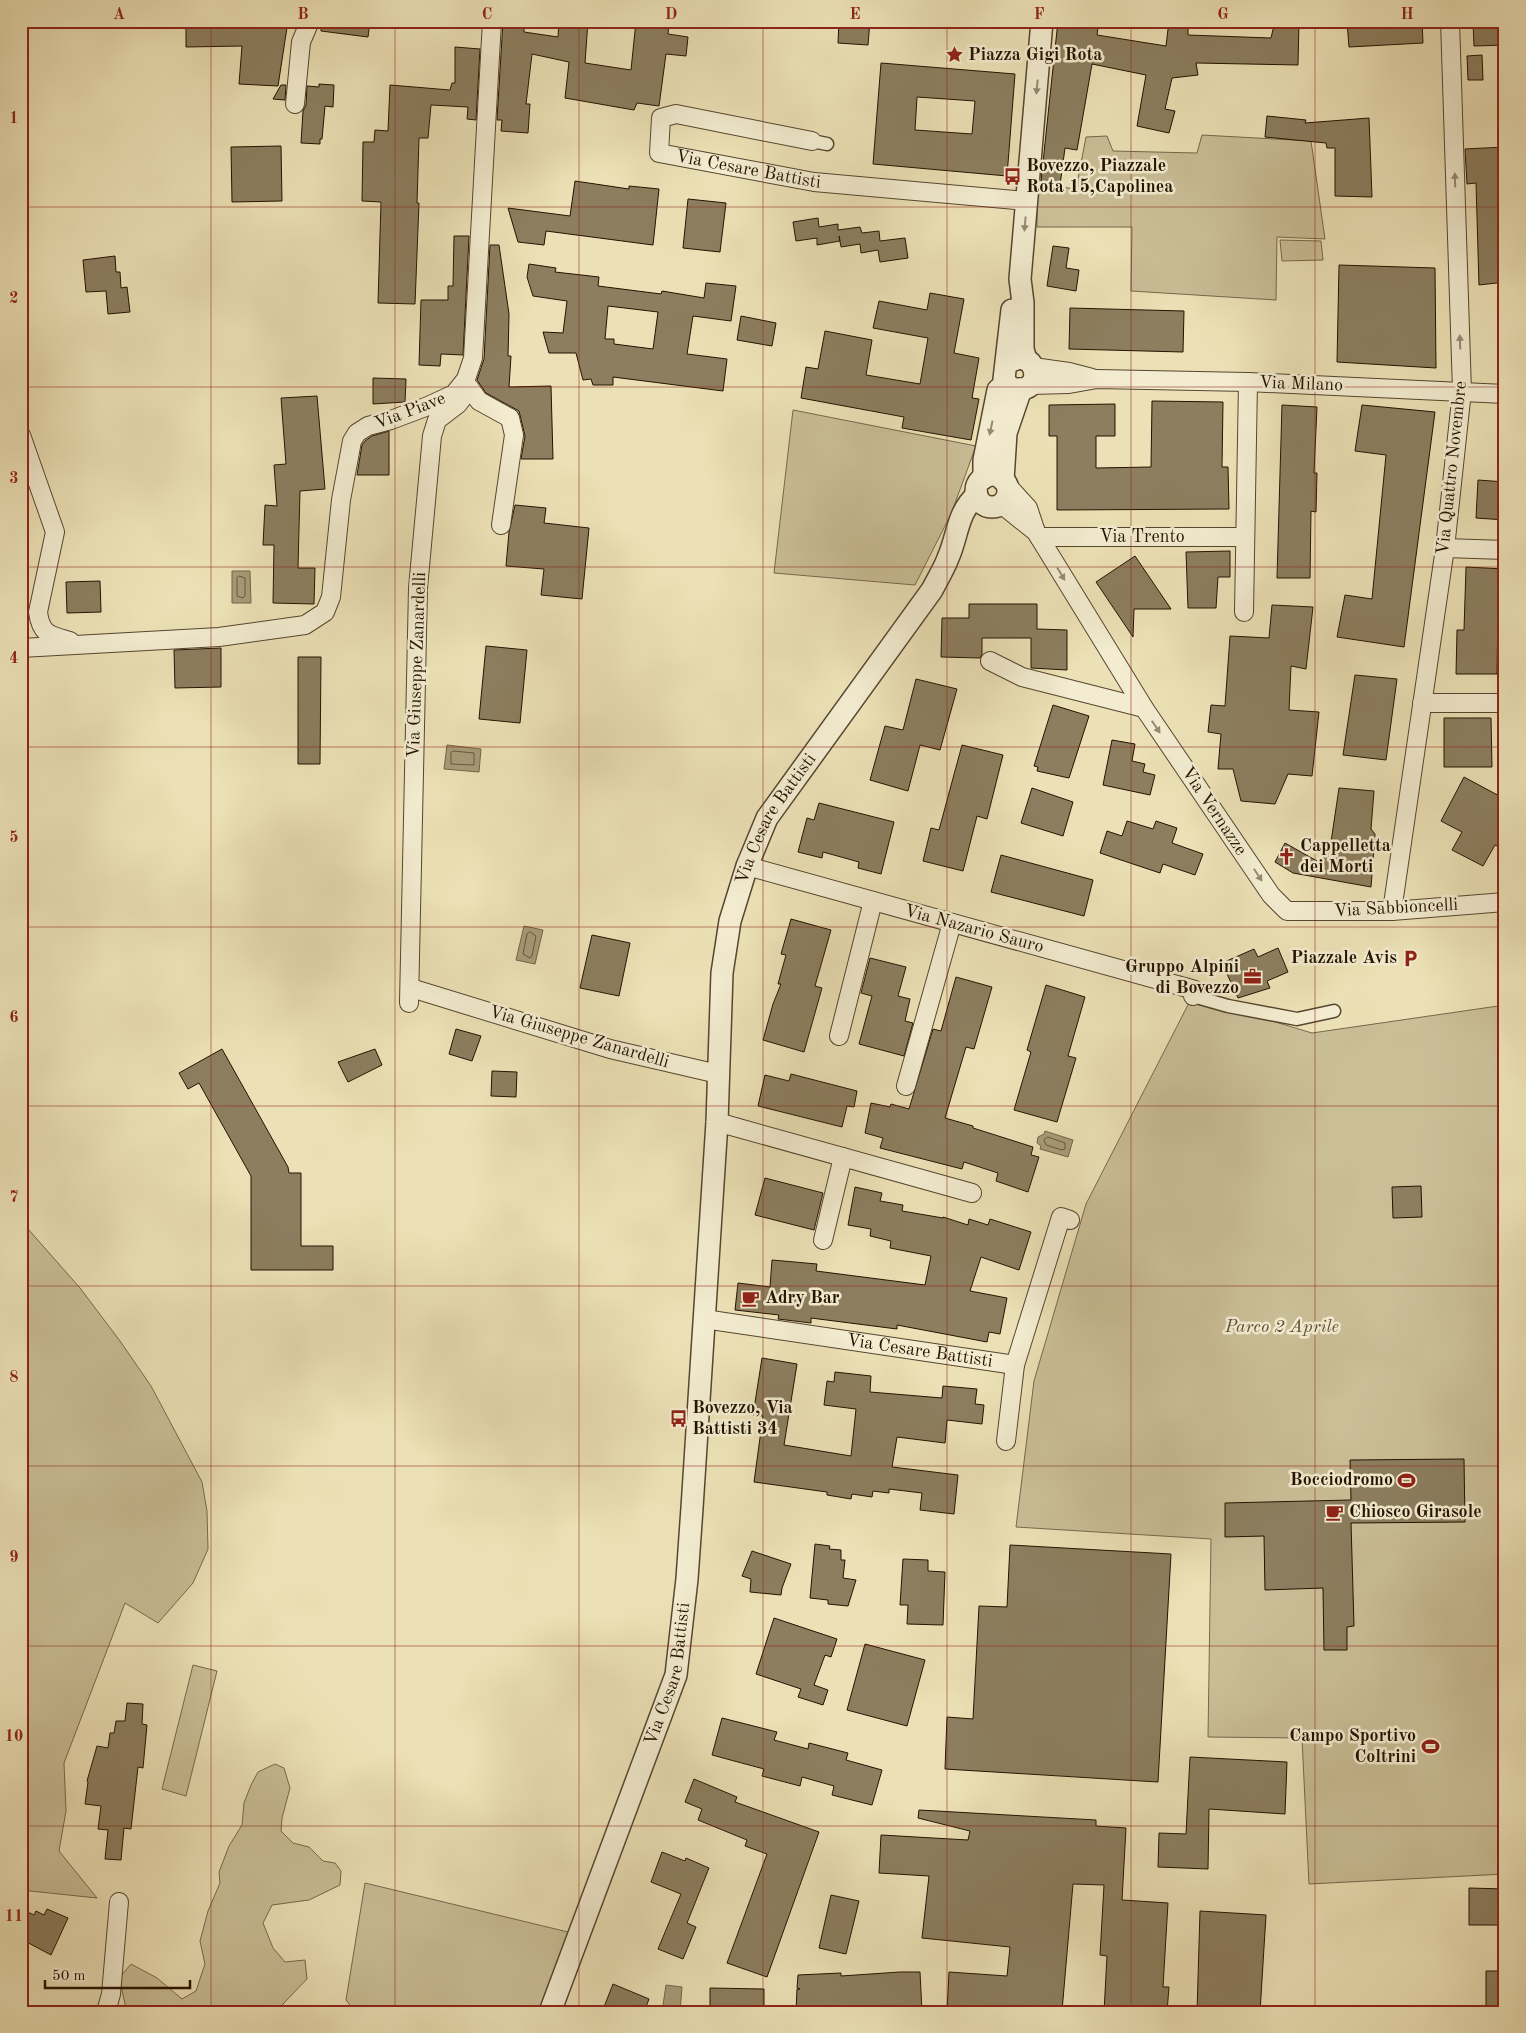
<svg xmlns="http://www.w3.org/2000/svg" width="1526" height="2033" font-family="'Old Standard TT',serif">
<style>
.green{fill:#cabe97;stroke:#76684c}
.water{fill:#a89b78;stroke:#736548}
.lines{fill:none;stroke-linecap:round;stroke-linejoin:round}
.shore{stroke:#66573c;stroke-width:1}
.building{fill:#8c7e5f;stroke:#231300;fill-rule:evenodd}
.pedestrian-casing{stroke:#55462e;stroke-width:15}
.minor-casing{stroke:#55462e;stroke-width:20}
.tertiary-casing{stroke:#55462e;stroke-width:24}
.pedestrian{stroke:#f3ecd0;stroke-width:12}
.minor{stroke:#f3ecd0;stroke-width:18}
.tertiary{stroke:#f3ecd0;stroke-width:21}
.oneway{fill:#958a72}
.grid{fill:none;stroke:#8f2418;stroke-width:1;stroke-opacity:0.55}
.labels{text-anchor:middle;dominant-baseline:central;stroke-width:5;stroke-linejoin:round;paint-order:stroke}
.poi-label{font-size:18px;font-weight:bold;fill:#231300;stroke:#f3ecd0;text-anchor:start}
.street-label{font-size:18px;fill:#231300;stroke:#f3ecd0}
.park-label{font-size:18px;font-style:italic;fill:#5d4f35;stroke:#f3ecd0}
.neatline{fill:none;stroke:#8f2418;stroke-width:2}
.grid-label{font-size:16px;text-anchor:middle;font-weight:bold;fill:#8f2418}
</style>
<rect width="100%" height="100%" fill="#ece1b6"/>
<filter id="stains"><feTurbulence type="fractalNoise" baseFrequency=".004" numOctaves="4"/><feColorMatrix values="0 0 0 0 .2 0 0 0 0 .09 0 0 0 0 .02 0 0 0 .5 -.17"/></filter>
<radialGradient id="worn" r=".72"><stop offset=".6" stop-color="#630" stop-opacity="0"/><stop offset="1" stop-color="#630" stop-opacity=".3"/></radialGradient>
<!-- green -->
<path class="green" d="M1202,135L1311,141L1325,239L1277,237L1276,300L1131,291L1132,227H1037V184L1076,189L1086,137L1107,136L1113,151L1197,153Z
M1280,240L1321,241L1323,260L1282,261Z
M793,410L976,446L951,514L915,585L774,573Z
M1192,997L1312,1033L1505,1005V1874L1309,1884L1302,1738L1208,1737L1211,1539L1016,1527L1034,1381L1086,1204Z
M21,1221L80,1288L120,1341L151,1386L202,1482L207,1511L208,1549L193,1583L158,1623L125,1603L64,1763L66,1811L59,1851L97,1898L21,1890Z
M193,1665L217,1671L186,1796L162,1789Z
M275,1764L284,1768L290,1788L282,1818L281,1831L293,1843L309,1847L323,1861L335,1863L341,1871L340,1885L309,1900L272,1905L263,1923L273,1948L285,1962L305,1960L307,1979L283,2004L280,2012H133L126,2008L119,1978L131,1964L157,1978L182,1999L196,1991L205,1964L200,1941L208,1911L220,1883L219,1872L229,1846L242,1825L244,1803L251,1785L258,1772Z
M365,1883L568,1932L541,2012H355L346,2000Z"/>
<!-- water -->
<path class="water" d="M232,571H250L251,603H232Z
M447,745L481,749L479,772L444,769Z
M524,926L543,930L535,964L516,960Z
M1045,1131L1073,1140L1068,1157L1040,1149L1041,1146L1037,1143L1038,1137L1044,1134Z
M666,1985L682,1987L680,2012H662Z"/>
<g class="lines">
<!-- shore -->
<path class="shore" d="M239,576L245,578V596L243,598L237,596V578Z
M453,751L474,753V765L451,764V753Z
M530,932L536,936L532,956L530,958L523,954L527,934Z
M1048,1137L1065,1143V1149L1062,1150L1046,1145L1044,1140Z"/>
</g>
<!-- building -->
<path class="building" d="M230,21H288L278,86L239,84L242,46L186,47V24L229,23Z
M321,21H370L368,37L321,31Z
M503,21H524V32L558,37L559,21H588L585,63L631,70L636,21H669L668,34L688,37L686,56L666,54L659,106L637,103L634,110L565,98L569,62L532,54L526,104H530L528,133L501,131L502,120H497Z
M839,21H870L868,45L838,43Z
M1058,21H1099L1097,35L1166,46L1169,21H1188V35L1271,38L1275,21H1299L1298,65L1196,63L1198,75L1172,78L1165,109L1175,111L1169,133L1137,126L1146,75L1092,64L1077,150L1065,148L1060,185L1041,181Z
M1347,21H1422L1423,43L1349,47Z
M1473,21H1505V45L1474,46Z
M455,47L480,49L476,120L467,119L468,107L431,105L428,138H419L417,203H419L415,304L378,303L381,202L362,201L363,142H374L375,130L388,131L390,85L450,90L452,83H455Z
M1482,55L1483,80H1468L1467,56Z
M881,63L1015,74L1007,176L873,164ZM917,97L975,101L972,134L915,130Z
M319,84L334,85L333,107L325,106L322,139H320V144L301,143L303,111L306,105L307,86L319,87Z
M281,85H286L285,100L273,99Z
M1267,116L1306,120L1305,123L1369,118L1372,197L1335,196V148H1327L1326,143L1265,137Z
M281,146L282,201L232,202L231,147Z
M1505,147V282L1479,285L1476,183L1467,184L1465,149Z
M575,181L629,189V186L659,189L653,245L546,231L544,245L518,242L508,208L570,216Z
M688,199L726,203L720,252L683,248Z
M818,218L819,227L838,224V230L860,227L862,233L879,231L880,241L905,238L908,258L880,262L878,250L861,253L860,244L841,247L839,236L840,241L817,245V238L796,241L793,222Z
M454,236H469L463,355L441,354L440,366L419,365L421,300H448V286H453Z
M490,245H499L509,314L508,356H511L509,387L551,386L553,459H521L525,436L519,411L486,393L477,380L484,359Z
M1053,246L1069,248L1066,268L1079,270L1076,291L1047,286Z
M115,256L116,272H120L121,288L127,287L130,312L108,314L106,291L86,292L83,260Z
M529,264L556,268L555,272L599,277L598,286L661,294L662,291L704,298L706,283L736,286L731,321L693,316L687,354L727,359L723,391L613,377V385H593L591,379L583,380L576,353H549L543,332L563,333L567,301L533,296L527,277ZM608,306L658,312L653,349L614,344V339H605Z
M1339,265L1435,268L1436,368L1337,362Z
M930,293L964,299L954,353L979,358L972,398L979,399L971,440L902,428L904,417L801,398L806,367L818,369L825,331L872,340L866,375L920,384L928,338L873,328L879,301L927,310Z
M1070,308L1184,311L1183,352L1069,349Z
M741,316L776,323L772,346L737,340Z
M373,378L406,379L405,402L373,404Z
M317,396L325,489L300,491L298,568H315L314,604L273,603L274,545H263L265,505L277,506L274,465L286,464L281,398Z
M1152,401L1223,402L1222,467H1228L1229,509L1057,510V436H1049V405L1115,404V436H1096V468L1151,467Z
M1282,405L1317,407L1314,473H1317L1316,512L1311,511L1310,578H1277Z
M1362,405L1435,412L1404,647L1337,637L1345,595L1372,599L1386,455L1355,451Z
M389,431V475H357L362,445L365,441L372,436Z
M1478,480L1505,482V520L1476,518Z
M515,505L546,508L544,523L589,528L582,599L541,595L544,569L506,566L509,532Z
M1230,551V577H1218L1216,608H1188L1186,552Z
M1135,556L1171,609H1134L1133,637L1096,582Z
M1466,567L1505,569V609H1498L1497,674H1456L1457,630H1464Z
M100,581L101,612L67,613L66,582Z
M969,604H1037V629L1067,630V670L1031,668V638H982V654L980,658L941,657L942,618H969Z
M1272,605L1313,607L1306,669L1291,666L1289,710L1319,712L1312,776L1288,774L1275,804L1241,801L1233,769H1218L1221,734L1208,732L1211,705L1225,706L1230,636L1269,638Z
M486,646L527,650L520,723L479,719Z
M221,648V687L175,688L174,650Z
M298,657H321L320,764H298Z
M1355,675L1397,679L1386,760L1343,755Z
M916,679L957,689L940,750L920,745L908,791L870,780L885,726L903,730Z
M1053,705L1089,716L1069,778L1037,771L1038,767L1034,766Z
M1444,718H1491L1492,767H1444Z
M1112,740L1135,744L1132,761L1145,764L1143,772L1155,775L1150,795L1103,785Z
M962,745L1003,755L987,819L977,816L963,871L923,861L931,828L939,830Z
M1464,777L1505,799V850L1495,845L1483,866L1452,850L1462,832L1441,821Z
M1032,788L1073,802L1063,836L1021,823Z
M1339,788L1374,791L1371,829L1375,834L1371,887L1293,873L1275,862L1285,843L1324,865L1323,841L1331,842Z
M819,803L894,822L881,874L858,868L859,862L823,852L822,858L798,852L807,818L814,820Z
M1127,821L1153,829L1156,821L1177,828L1172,843L1203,854L1195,875L1163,864L1160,873L1100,853L1107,831L1122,836Z
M1001,855L1093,880L1084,916L991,892Z
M791,919L831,930L815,986L822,988L804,1052L763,1040L773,1004L781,984H778L786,955L781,954Z
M592,935L630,943L619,996L580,988Z
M1278,948L1288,972L1267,981L1270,988L1238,998L1222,963L1254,949L1258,957Z
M870,958L906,967L898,996L910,999L905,1021L913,1023L904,1056L859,1044L872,996L861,993Z
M956,977L992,987L974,1049L966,1047L945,1118L973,1126V1128L1033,1147L1031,1155L1039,1157L1028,1192L996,1181L998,1173L964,1162L962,1169L880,1148L883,1138L865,1133L871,1103L890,1107L891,1104L909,1109L933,1029L941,1031Z
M1046,985L1085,997L1068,1056L1076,1058L1057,1122L1014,1110L1031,1052L1027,1050Z
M456,1029L481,1036L472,1061L449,1054Z
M222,1049L288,1167L289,1173H301V1246H333V1270H251V1176L199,1083L188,1089L179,1073Z
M375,1049L382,1065L348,1082L338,1062Z
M492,1071L517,1072L516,1097L491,1096Z
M791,1074L857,1091L854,1107L847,1106L842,1127L758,1106L765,1075L789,1081Z
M765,1178L823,1193L814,1230L755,1215Z
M1421,1186L1422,1217L1393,1218L1392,1187Z
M855,1187L882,1193L880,1201L903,1205L902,1211L943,1218V1217L968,1225L969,1219L988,1225L990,1219L1031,1232L1019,1270L981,1257L970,1291L1007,1298L1000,1334L989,1332L987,1342L897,1325V1329L811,1318V1323L778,1319L779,1315L735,1310L738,1283L770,1287L772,1260L817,1264L816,1271L925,1285L931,1256L890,1248L891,1241L870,1236L871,1229L848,1225Z
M762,1358L797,1364L784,1445L851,1456L856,1409L824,1405L827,1381L834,1382L835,1372L871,1376L870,1392L942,1398L943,1386L977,1389L975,1404L984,1405L982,1424L947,1420L945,1443L897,1437L892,1467L958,1475L954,1514L920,1510L922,1493L889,1489V1493L873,1491L872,1497L852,1494L851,1499L827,1495V1492L754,1482L763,1416L753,1415Z
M1464,1459L1465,1522L1351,1523L1354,1626L1347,1627V1650H1324L1323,1588L1265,1590L1264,1536L1225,1537V1503L1351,1500L1350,1460Z
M815,1544L830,1546L829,1549L841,1550V1560H845L843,1578L856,1580L848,1606L828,1604V1600L810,1598Z
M1010,1545L1171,1554L1158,1782L945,1769L947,1717L973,1719L979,1606L1007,1607Z
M752,1551L791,1564L782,1588L781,1595L750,1592L751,1579L742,1576Z
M903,1559L928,1560V1571L945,1572L943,1625L907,1624L908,1605H900Z
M774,1618L837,1639L831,1657L825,1655L814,1685L828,1690L823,1705L798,1697L801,1689L756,1674Z
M865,1644L925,1660L907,1726L847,1710Z
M127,1703L143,1704L142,1724L147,1725L143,1768L138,1767L131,1829L124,1828L121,1860L105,1859L108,1830L98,1829L101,1806L85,1804L88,1782L87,1781L97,1746L108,1748L110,1733H114L116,1721H125Z
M722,1718L777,1732L774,1740L808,1749L809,1743L848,1753L846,1760L882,1770L872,1805L832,1795L834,1786L802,1777L800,1786L762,1776L764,1769L712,1755Z
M1190,1757L1287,1762L1285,1814L1209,1809L1208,1869L1158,1867L1159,1833L1186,1834Z
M694,1779L737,1797L735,1802L819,1832L767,1977L727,1963L767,1854L745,1846L747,1840L698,1820L702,1809L685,1802Z
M919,1810L1096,1820V1826L1126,1828L1122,1900L1168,1903L1163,1987H1169L1167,2012H1104L1107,1956L1100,1955L1104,1885L1073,1884L1062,2011L983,2007L982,2012H947L949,1972L1007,1976L1010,1947L922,1938L929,1876L879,1873L881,1835L968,1840L970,1831L918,1818Z
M662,1852L685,1861L686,1858L709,1868L687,1923L696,1927L683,1959L658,1949L681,1894L651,1882Z
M1469,1888L1505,1889V1925H1469Z
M831,1895L859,1901L846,1954L819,1948Z
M21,1909L34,1915L36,1911L44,1915L47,1909L68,1918L51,1955L21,1939Z
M1200,1911L1266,1915L1260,2012H1197Z
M1486,1971H1505V2012H1486Z
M900,1972H920L922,2012H796L797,1989H800L797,1988L798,1975L841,1973V1976Z
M613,1984L649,1999L644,2012H602Z
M710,1988L764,1989V2012H710Z"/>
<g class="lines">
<defs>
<path id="pedestrian" d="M812,141L827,144
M1193,996L1228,1006L1297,1019L1334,1011"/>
<g id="minor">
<path d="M295,104L301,42L310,21"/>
<path id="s1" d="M812,141L676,114L661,118L659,153L814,182L1027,201"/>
<path d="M1033,367L1069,372L1092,378"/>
<path d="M1030,385L1069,384L1097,379L1248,382L1505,394"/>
<path d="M469,387L479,401L510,418L514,435L501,525"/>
<path d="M21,435L55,532L38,612C41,635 50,635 70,641"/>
<path d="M1007,485L1028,508L1036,532"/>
<path d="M1001,504L1036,532L1144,708L1271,895L1287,911H1392L1505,902"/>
<path d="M1039,537H1245"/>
<path d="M1445,548L1505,550"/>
<path d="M1244,612L1248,382"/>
<path d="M21,648L219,637L305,625L325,612L331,597L341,500L352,441L357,433L368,426L391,420L428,406L454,394L466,379L473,358L492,21"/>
<path d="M990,661L1022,677L1144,708"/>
<path d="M1422,703H1505"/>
<path d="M747,866L1195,990L1193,996"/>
<path d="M1392,911L1445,548L1462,391L1450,21"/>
<path d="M411,988L610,1049L718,1074"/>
<path d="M409,1003L418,588L432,436L437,420L458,404L468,391"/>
<path d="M839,1036L873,901"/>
<path d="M906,1086L952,923"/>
<path d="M717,1122L972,1193"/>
<path d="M823,1240L843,1157"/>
<path id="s2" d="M704,1319L1015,1365"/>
<path d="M1006,1441L1015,1365L1061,1217L1070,1220"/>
<path d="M106,2012L111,1994L119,1902"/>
</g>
<g id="tertiary">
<path d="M1026,360L1023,349V303L1020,279L1042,21"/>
<path d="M1007,364C1034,343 1047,389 1019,389C1012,390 1007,385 1004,379L1012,310"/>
<circle cx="992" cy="491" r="16"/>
<path d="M984,478V460L998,390L1006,383"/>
<path d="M1003,480L1006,433L1021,389"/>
<path id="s3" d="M550,2012L676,1675L687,1579L692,1508L717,1122L722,973L730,921L747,866L767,818L932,590C937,580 944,569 948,558C958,536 957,512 977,495"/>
</g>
</defs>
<!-- pedestrian casing -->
<use href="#pedestrian" class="pedestrian-casing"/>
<!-- minor casing -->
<use href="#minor" class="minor-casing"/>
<!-- tertiary casing -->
<use href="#tertiary" class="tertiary-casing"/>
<!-- pedestrian -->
<use href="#pedestrian" class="pedestrian"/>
<!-- minor -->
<use href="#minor" class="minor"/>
<!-- tertiary -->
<use href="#tertiary" class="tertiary"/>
</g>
<!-- one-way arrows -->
<defs><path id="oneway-solid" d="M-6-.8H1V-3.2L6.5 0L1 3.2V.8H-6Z" transform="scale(1.25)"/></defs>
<g class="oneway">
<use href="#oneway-solid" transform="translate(1037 87) rotate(95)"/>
<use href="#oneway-solid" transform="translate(1455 180) rotate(-92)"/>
<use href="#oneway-solid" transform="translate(1025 224) rotate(95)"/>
<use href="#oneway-solid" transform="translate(1460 342) rotate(-92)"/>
<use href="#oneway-solid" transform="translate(991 428) rotate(102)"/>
<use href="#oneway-solid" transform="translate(1061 574) rotate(59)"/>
<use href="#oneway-solid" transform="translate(1156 727) rotate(56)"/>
<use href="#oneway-solid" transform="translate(1258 875) rotate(57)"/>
</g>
<!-- grid -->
<path class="grid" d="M211,21V2012M395,21V2012M579,21V2012M763,21V2012M947,21V2012M1131,21V2012M1315,21V2012M21,207H1505M21,387H1505M21,567H1505M21,747H1505M21,927H1505M21,1106H1505M21,1286H1505M21,1466H1505M21,1646H1505M21,1826H1505"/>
<!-- icons -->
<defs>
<symbol id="sight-bare" viewBox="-9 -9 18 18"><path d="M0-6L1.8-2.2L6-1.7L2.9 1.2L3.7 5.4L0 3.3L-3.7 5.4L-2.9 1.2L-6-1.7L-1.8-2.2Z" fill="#8f2418" stroke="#f3ecd0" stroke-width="2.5" paint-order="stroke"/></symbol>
<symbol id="bus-bare" viewBox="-9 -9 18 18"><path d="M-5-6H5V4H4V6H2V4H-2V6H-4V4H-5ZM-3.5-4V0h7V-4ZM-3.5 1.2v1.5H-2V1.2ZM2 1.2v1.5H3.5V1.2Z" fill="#8f2418" stroke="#f3ecd0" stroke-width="2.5" paint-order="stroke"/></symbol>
<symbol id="church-bare" viewBox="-9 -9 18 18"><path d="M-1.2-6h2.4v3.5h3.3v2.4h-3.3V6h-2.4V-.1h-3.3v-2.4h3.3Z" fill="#8f2418" stroke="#f3ecd0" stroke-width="2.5" paint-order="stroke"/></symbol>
<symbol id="parking-bare" viewBox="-9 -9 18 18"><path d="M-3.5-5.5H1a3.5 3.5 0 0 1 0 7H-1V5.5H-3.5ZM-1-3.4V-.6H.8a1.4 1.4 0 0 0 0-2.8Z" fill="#8f2418" stroke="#f3ecd0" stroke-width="2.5" paint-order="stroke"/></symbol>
<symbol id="office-bare" viewBox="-9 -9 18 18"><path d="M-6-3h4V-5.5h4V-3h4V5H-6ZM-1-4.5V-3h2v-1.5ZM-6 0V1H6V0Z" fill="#8f2418" stroke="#f3ecd0" stroke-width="2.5" paint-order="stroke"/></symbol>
<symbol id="cafe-bare" viewBox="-9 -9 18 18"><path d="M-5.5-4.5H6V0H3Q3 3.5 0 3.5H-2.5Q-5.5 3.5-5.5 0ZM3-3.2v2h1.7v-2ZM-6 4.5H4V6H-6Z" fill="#8f2418" stroke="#f3ecd0" stroke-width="2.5" paint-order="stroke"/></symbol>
<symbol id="stadium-bare" viewBox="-9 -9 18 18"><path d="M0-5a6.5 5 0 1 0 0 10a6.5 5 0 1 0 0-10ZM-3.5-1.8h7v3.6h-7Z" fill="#8f2418" stroke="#f3ecd0" stroke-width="2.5" paint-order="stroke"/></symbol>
</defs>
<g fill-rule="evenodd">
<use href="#sight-bare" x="942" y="42" width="25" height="25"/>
<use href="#bus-bare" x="1000" y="164" width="25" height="25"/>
<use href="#church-bare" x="1274" y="844" width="25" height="25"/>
<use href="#parking-bare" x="1398" y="946" width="25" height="25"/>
<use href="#office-bare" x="1240" y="964" width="25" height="25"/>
<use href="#cafe-bare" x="738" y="1286" width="25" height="25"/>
<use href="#bus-bare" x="666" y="1406" width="25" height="25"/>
<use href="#stadium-bare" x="1394" y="1468" width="25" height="25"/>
<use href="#cafe-bare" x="1322" y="1500" width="25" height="25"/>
<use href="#stadium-bare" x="1418" y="1734" width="25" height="25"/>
</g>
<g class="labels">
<!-- poi labels -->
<g class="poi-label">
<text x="968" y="55">Piazza Gigi Rota</text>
<text x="1026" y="166">Bovezzo, Piazzale<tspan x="1026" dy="21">Rota 15,Capolinea</tspan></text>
<text x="1300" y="846">Cappelletta<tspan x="1300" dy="21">dei Morti</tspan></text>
<text x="1397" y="958" text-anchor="end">Piazzale Avis</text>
<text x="1239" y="967" text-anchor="end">Gruppo Alpini<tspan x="1239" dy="21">di Bovezzo</tspan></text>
<text x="765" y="1298">Adry Bar</text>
<text x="692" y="1408">Bovezzo, Via<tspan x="692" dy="21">Battisti 34</tspan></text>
<text x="1393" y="1480" text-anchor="end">Bocciodromo</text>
<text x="1349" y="1512">Chiosco Girasole</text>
<text x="1416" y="1736" text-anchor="end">Campo Sportivo<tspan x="1416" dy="21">Coltrini</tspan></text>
</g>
<!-- street labels -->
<g class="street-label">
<text stroke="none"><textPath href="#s1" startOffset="280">Via Cesare Battisti</textPath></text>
<text transform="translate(1301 384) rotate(2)">Via Milano</text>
<text transform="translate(410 411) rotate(-21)">Via Piave</text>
<text transform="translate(1452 468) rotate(-84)">Via Quattro Novembre</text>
<text x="1142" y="537">Via Trento</text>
<text transform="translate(417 665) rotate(-88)">Via Giuseppe Zanardelli</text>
<text transform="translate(1214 811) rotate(56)">Via Vernazze</text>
<text stroke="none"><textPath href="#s3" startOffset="1229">Via Cesare Battisti</textPath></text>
<text transform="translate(1396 908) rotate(-3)">Via Sabbioncelli</text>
<text transform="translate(974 929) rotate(15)">Via Nazario Sauro</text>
<text transform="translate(579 1037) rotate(16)">Via Giuseppe Zanardelli</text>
<text stroke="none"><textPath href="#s2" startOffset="218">Via Cesare Battisti</textPath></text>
<text stroke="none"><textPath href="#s3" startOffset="359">Via Cesare Battisti</textPath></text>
</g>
<!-- park labels -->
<g class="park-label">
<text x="1282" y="1327">Parco 2 Aprile</text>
</g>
</g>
<!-- margin -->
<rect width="1526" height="2033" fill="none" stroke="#ece1b6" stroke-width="55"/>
<!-- scale -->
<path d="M45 1980v8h145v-8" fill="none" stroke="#231300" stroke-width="2.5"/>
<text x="52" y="1980" font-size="15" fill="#231300" stroke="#f3ecd0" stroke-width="4" paint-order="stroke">50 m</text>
<rect x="28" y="28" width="1470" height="1978" class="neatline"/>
<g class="grid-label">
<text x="119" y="19">A</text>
<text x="303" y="19">B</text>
<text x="487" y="19">C</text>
<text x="671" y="19">D</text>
<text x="855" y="19">E</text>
<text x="1039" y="19">F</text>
<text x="1223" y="19">G</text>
<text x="1407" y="19">H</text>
<text x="14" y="123">1</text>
<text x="14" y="303">2</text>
<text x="14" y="483">3</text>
<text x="14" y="663">4</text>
<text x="14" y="842">5</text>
<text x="14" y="1022">6</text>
<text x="14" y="1202">7</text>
<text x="14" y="1382">8</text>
<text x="14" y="1562">9</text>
<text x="14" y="1741">10</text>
<text x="14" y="1921">11</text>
</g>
<rect width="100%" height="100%" filter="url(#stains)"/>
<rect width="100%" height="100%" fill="url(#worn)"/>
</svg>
